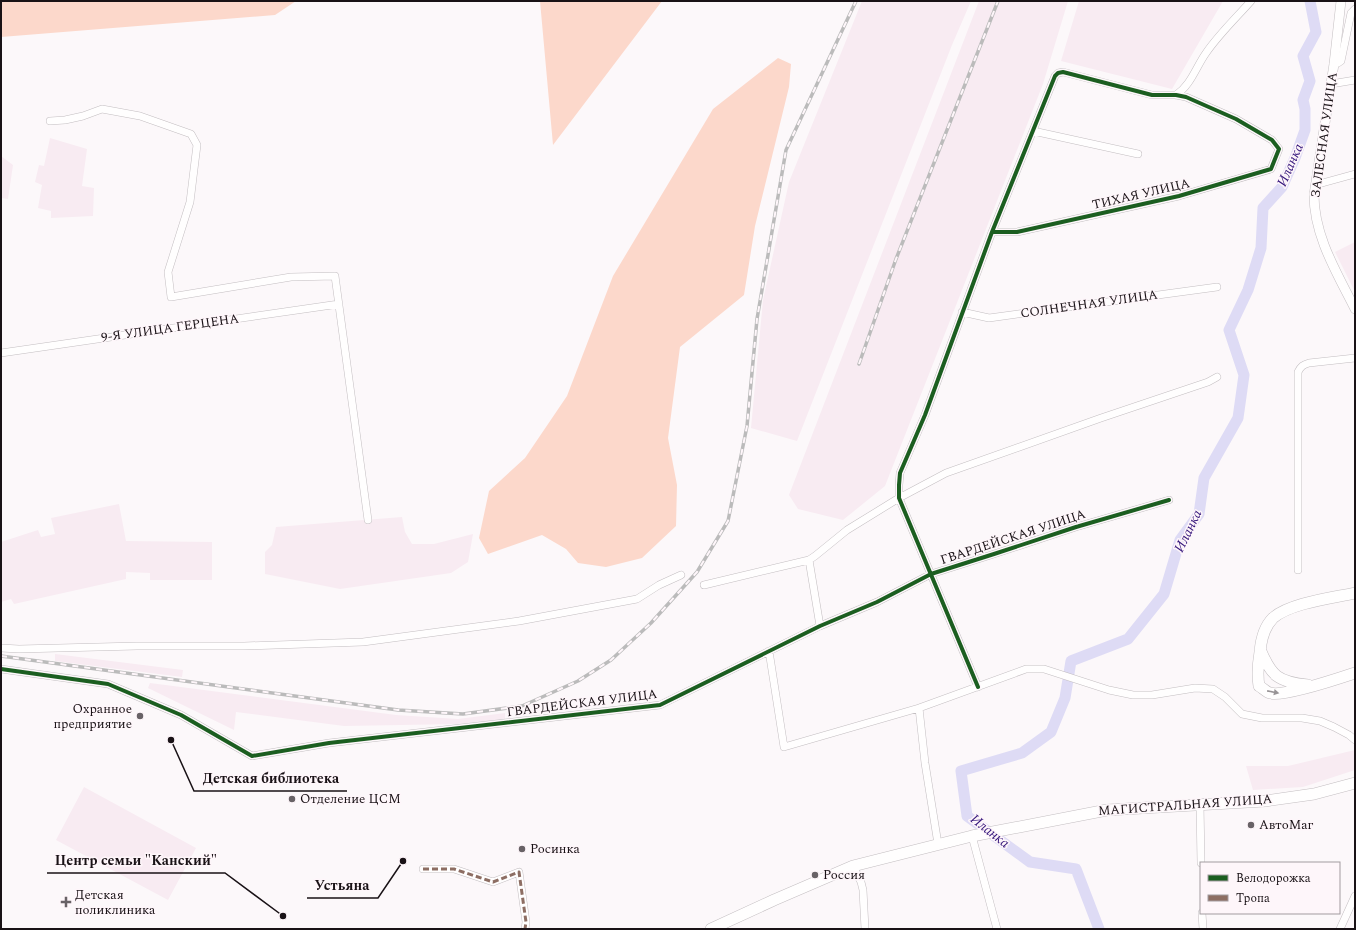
<svg xmlns="http://www.w3.org/2000/svg" width="1356" height="930" font-family="Spectral,serif">
<style>
.built{fill:#f8ebf2}
.green{fill:#fcd8cb}
.lines{fill:none;stroke-linecap:round;stroke-linejoin:round}
.river{stroke:#dedbf5;stroke-width:11}
.minor-casing{stroke:#c3bec1;stroke-width:8}
.tertiary-casing{stroke:#c3bec1;stroke-width:10}
.primary-casing{stroke:#c3bec1;stroke-width:12}
.minor{stroke:#fffefe;stroke-width:7}
.tertiary{stroke:#fffefe;stroke-width:9}
.primary{stroke:#fffefe;stroke-width:11}
.rail-casing{stroke:#bbb;stroke-width:3.5}
.rail{stroke:#fef6fa;stroke-width:2;stroke-dasharray:6;stroke-linecap:butt}
.quiet{stroke:#8d6e63;stroke-width:3;stroke-dasharray:6 3;stroke-linecap:butt}
.cycleway-casing{stroke:#fef6fa;stroke-width:6}
.cycleway{stroke:#1b5e20;stroke-width:4}
.oneway{fill:#989496}
.poi-dot{fill:#686266;stroke:#fef6fa;stroke-width:1.5}
.labels{text-anchor:middle;dominant-baseline:central;stroke-width:3;stroke-linejoin:round;paint-order:stroke}
.street-label{font-size:13px;fill:#191216;stroke:#fef6fa}
.poi-label{font-size:13px;fill:#191216;stroke:#fef6fa;text-anchor:start}
.water-label{font-size:14px;font-style:italic;fill:#34157b;stroke:#fef6fa}
.leader{fill:none;stroke:#191216;stroke-width:1.5}
.callout-dot{fill:#191216;stroke:#fef6fa;stroke-width:1.5}
.callout-label{font-size:14px;text-anchor:middle;font-weight:bold;fill:#191216;stroke:#fef6fa;stroke-width:3;stroke-linejoin:round;paint-order:stroke}
</style>
<rect width="100%" height="100%" fill="#fcf8fa"/>
<!-- built -->
<path class="built" d="M862,1H971L952,45L797,441L751,428L763,300L789,182Z
M979,1H1068L1043,84L885,486L843,520L798,509L789,495Z
M1079,1H1223L1172,89L1061,61Z
M50,138L87,149L82,186L94,188L93,216L51,218V211L38,208L42,185L35,182L39,165L44,166Z
M1,156L13,165L8,199L1,198Z
M1355,242V292L1335,252Z
M119,504L126,541L212,542V580H150V573L126,572V579L14,604L11,599L1,602V542L38,530L41,537L55,534L51,518Z
M402,517L405,532L412,544H434L473,534L468,562L451,573L340,589L265,574V552L272,545L276,527Z
M55,654L183,670L182,677L55,661Z
M150,683L396,715L458,719L505,713V719L458,724L344,726L236,712L234,730L148,688Z
M1355,750V770L1303,787L1253,790L1246,766H1288Z
M84,787L196,848L168,900L56,840Z"/>
<!-- green -->
<path class="green" d="M1,1H296L275,15L1,37Z
M540,1H662L553,145Z
M778,58L791,64L789,87L755,226L744,295L680,347L668,438L677,485L676,526L642,558L606,567L578,563L566,549L542,535L488,554L479,538L489,491L525,458L567,396L613,276L713,109Z"/>
<g class="lines">
<!-- river -->
<path class="river" d="M1099,929L1076,869L1030,862L967,816L961,771L1022,753L1051,732L1065,698L1071,661L1128,639L1164,594L1180,540L1199,514L1204,478L1238,418L1244,375L1229,330L1248,290L1261,248L1263,208L1282,187L1295,158L1305,130V109L1303,100L1310,81L1303,56L1316,32L1310,1"/>
<defs>
<path id="minor" d="M1334,64L1338,63L1341,61L1351,13L1355,9
M1331,84L1355,80
M1176,95C1191,85 1196,67 1206,53C1219,34 1236,18 1251,1
M50,121L65,120L83,116L102,109L140,116L191,134L197,145L195,161L190,202L168,272L171,297L291,277L335,276L368,520
M1033,131L1138,154
M1315,185L1355,174
M962,312L989,318L1217,287
M1,353L339,304
M809,560L820,626
M1298,570V372C1301,366 1303,365 1309,363L1355,358
M704,585L809,560L815,556L847,530L899,498L946,473L1101,418L1208,382L1217,377
M1,648L19,649L137,646H244L363,642L519,621L637,599L659,585L681,575
M769,651L784,747L919,708
M1,669L108,684L181,715L252,756L329,743L660,705L820,626L877,602L931,574L994,554L1076,527L1169,500
M978,687L899,498V485L900,473L925,415L992,232L1055,76L1058,73L1063,72L1152,95H1176L1186,97L1236,119L1272,140L1279,149L1271,169L1179,196L1017,232H992
M1200,804L1201,863
M972,836L997,929
M938,844L925,763L919,708L1026,669H1044L1109,690L1133,695H1152L1195,688L1213,689L1225,697L1242,714L1262,718H1302L1320,721L1334,727L1349,735L1355,740
M853,866L861,882L863,890L865,929
M423,869H454L493,882L519,872L526,922L525,929
M1202,913L1203,929
M1340,929L1355,896"/>
<path id="tertiary" d="M1341,1L1334,64L1314,195C1314,236 1337,273 1355,309"/>
<path id="primary" d="M1355,593C1332,598 1290,603 1273,618C1264,627 1261,640 1260,652C1258,664 1257,674 1259,686C1263,688 1266,692 1270,693C1284,697 1340,678 1355,673
M1260,649C1271,676 1278,682 1308,685
M711,929L774,900L853,866L972,836L1107,810L1265,801L1314,794L1355,783"/>
</defs>
<!-- minor casing -->
<use href="#minor" class="minor-casing"/>
<!-- tertiary casing -->
<use href="#tertiary" class="tertiary-casing"/>
<!-- primary casing -->
<use href="#primary" class="primary-casing"/>
<!-- minor -->
<use href="#minor" class="minor"/>
<!-- tertiary -->
<use href="#tertiary" class="tertiary"/>
<!-- primary -->
<use href="#primary" class="primary"/>
<defs>
<path id="rail" d="M859,364L896,259L998,1
M1,656L398,710L463,714L522,706L578,681L611,660L651,623L697,572L728,521L747,426L757,319L786,150L856,1"/>
</defs>
<!-- rail casing -->
<use href="#rail" class="rail-casing"/>
<!-- rail -->
<use href="#rail" class="rail"/>
<!-- quiet -->
<path class="quiet" d="M423,869H454L493,882L519,872L526,922L525,929"/>
<defs>
<path id="cycleway" d="M1,669L108,684L181,715L252,756L329,743L660,705L820,626L877,602L931,574L994,554L1076,527L1169,500
M978,687L899,498V485L900,473L925,415L992,232L1055,76L1058,73L1063,72L1152,95H1176L1186,97L1236,119L1272,140L1279,149L1271,169L1179,196L1017,232H992"/>
</defs>
<!-- cycleway casing -->
<use href="#cycleway" class="cycleway-casing"/>
<!-- cycleway -->
<use href="#cycleway" class="cycleway"/>
</g>
<!-- one-way arrows -->
<defs><path id="oneway-solid" d="M-6-.8H1V-3.2L6.5 0L1 3.2V.8H-6Z"/></defs>
<use class="oneway" href="#oneway-solid" transform="translate(1273 692) rotate(11)"/>
<!-- markers -->
<g class="poi-dot">
<circle cx="140" cy="716" r="4"/>
<circle cx="292" cy="799" r="4"/>
<circle cx="1251" cy="825" r="4"/>
<circle cx="522" cy="849" r="4"/>
<circle cx="815" cy="875" r="4"/>
<path d="M64 896h4v4h4v4h-4v4h-4v-4h-4v-4h4z"/>
</g>
<g class="labels">
<!-- street labels -->
<g class="street-label">
<text transform="translate(1324 135) rotate(-82)">ЗАЛЕСНАЯ УЛИЦА</text>
<text transform="translate(1141 194) rotate(-13)">ТИХАЯ УЛИЦА</text>
<text transform="translate(1089 304) rotate(-8)">СОЛНЕЧНАЯ УЛИЦА</text>
<text transform="translate(170 328) rotate(-8)">9-Я УЛИЦА ГЕРЦЕНА</text>
<text transform="translate(1013 537) rotate(-18)">ГВАРДЕЙСКАЯ УЛИЦА</text>
<text transform="translate(582 703) rotate(-7)">ГВАРДЕЙСКАЯ УЛИЦА</text>
<text transform="translate(1185 805) rotate(-4)">МАГИСТРАЛЬНАЯ УЛИЦА</text>
</g>
<!-- poi labels -->
<g class="poi-label">
<text x="132" y="709" text-anchor="end">Охранное<tspan x="132" dy="15">предприятие</tspan></text>
<text x="300" y="799">Отделение ЦСМ</text>
<text x="1259" y="825">АвтоМаг</text>
<text x="530" y="849">Росинка</text>
<text x="823" y="875">Россия</text>
<text x="75" y="895">Детская<tspan x="75" dy="15">поликлиника</tspan></text>
</g>
<!-- water labels -->
<g class="water-label">
<text transform="translate(1290 165) rotate(-66)">Иланка</text>
<text transform="translate(1188 531) rotate(-64)">Иланка</text>
<text transform="translate(990 831) rotate(38)">Иланка</text>
</g>
</g>
<!-- callouts -->
<path class="leader" d="M171 740L194 791H347M283 916L225 873H47M403 861L378 898H307"/>
<g class="callout-dot">
<circle cx="171" cy="740" r="4"/>
<circle cx="283" cy="916" r="4"/>
<circle cx="403" cy="861" r="4"/>
</g>
<g class="callout-label">
<text x="271" y="783">Детская библиотека</text>
<text x="136" y="865">Центр семьи "Канский"</text>
<text x="342" y="890">Устьяна</text>
</g>
<!-- border -->
<rect width="1356" height="930" fill="none" stroke="#191216" stroke-width="4"/>
<!-- legend -->
<rect x="1200" y="862" width="140" height="52" fill="#fef6fa" stroke="#a29b9f"/>
<rect x="1208" y="875" width="20" height="6" fill="#1b5e20" stroke="#a29b9f"/>
<text x="1236" y="882" font-size="12" fill="#191216">Велодорожка</text>
<rect x="1208" y="895" width="20" height="6" fill="#8d6e63" stroke="#a29b9f"/>
<text x="1236" y="902" font-size="12" fill="#191216">Тропа</text>
</svg>
